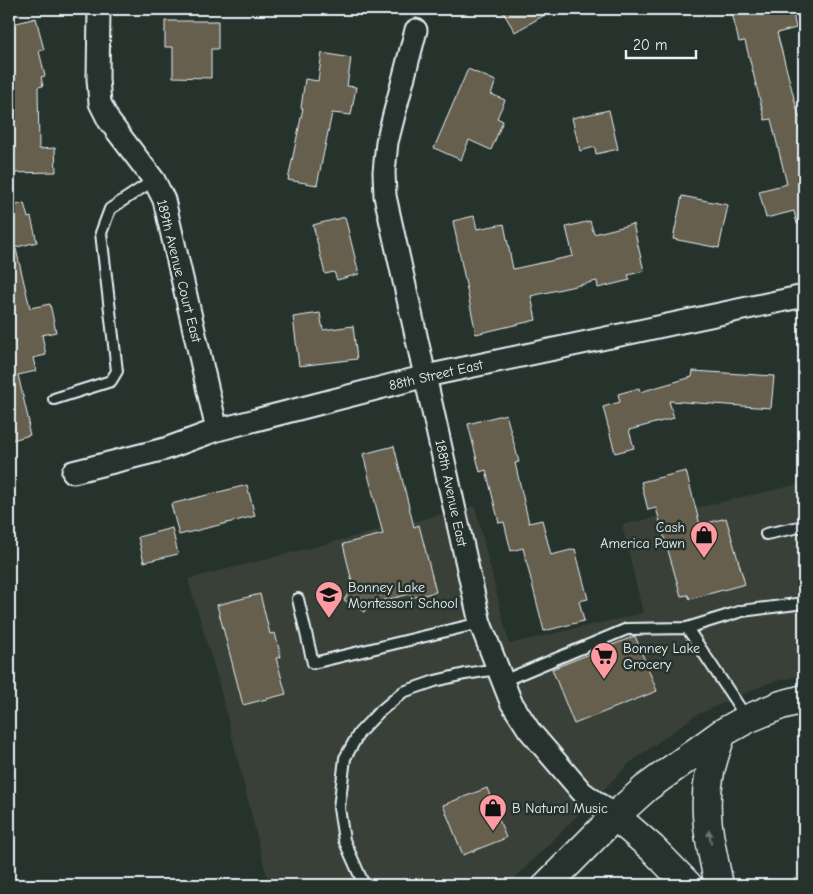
<svg xmlns="http://www.w3.org/2000/svg" width="813" height="894" font-family="'Comic Neue',sans-serif">
<style>
.built{fill:#394037}
.building{fill:#665f4e;stroke:#e8f1f8}
.lines{fill:none;stroke-linecap:round;stroke-linejoin:round}
.lane-casing{stroke:#e8f1f8;stroke-width:14}
.street-casing{stroke:#e8f1f8;stroke-width:25}
.secondary-casing{stroke:#e8f1f8;stroke-width:31}
.lane{stroke:#26332d;stroke-width:10}
.street{stroke:#26332d;stroke-width:21}
.secondary{stroke:#26332d;stroke-width:28}
.oneway{fill:#6a7674}
.labels{text-anchor:middle;dominant-baseline:central;stroke-width:5;stroke-linejoin:round;paint-order:stroke}
.street-label{font-size:14px;fill:#e8f1f8;stroke:#26332d}
.poi-label{font-size:14px;fill:#e8f1f8;stroke:#26332d;text-anchor:start}
</style>
<rect width="100%" height="100%" fill="#26332d"/>
<filter id="ink" filterUnits="userSpaceOnUse"><feTurbulence type="fractalNoise" baseFrequency=".02" numOctaves="2"/><feDisplacementMap in="SourceGraphic" scale="10" xChannelSelector="R" yChannelSelector="G"/><feConvolveMatrix kernelMatrix="1 2 1 2 8 2 1 2 1" color-interpolation-filters="sRGB"/></filter>
<g filter="url(#ink)">
<!-- built -->
<path class="built" d="M804,483V675L771,682L694,716L630,763L508,885H269L218,680L188,579L475,506L509,644L643,613L622,525Z"/>
<!-- building -->
<path class="building" d="M501,9H555L515,32Z
M731,9H792L796,28L777,33L799,117L804,116V223L797,224L794,211L766,218L759,191L787,184L771,119L765,120L745,41L739,42Z
M36,18L44,50L39,51L45,76L41,77L43,86L38,87L39,149L55,148L56,172L9,173V117H14L9,92V25Z
M165,21H218V49H211V78L173,77V47H165Z
M322,53L351,58L347,86L356,87L351,115L332,113L317,185L288,180L303,108H301L305,79L318,81Z
M468,69L496,81L491,94L505,100L497,118L503,121L491,150L469,140L461,160L434,148Z
M609,110L618,149L596,154L595,147L580,151L572,118Z
M682,196L728,205L719,248L673,239Z
M24,203L28,218L31,217L37,242L9,249V207Z
M474,216L477,229L504,224L513,269L573,256L566,227L590,221L594,234L633,224L644,271L628,275L630,280L598,288L597,281L531,296L536,320L476,334L453,221Z
M345,217L359,274L337,280L334,272L325,274L313,225Z
M16,249L30,308L50,304L56,332L42,335L46,355L33,358L36,371L18,375L29,422L28,428L30,435L9,441V250Z
M320,313L323,330L353,326L357,359L299,366L293,317Z
M693,371L774,376L771,408L669,401L674,418L629,430L634,448L615,453L603,407L620,402L618,394L639,388L640,392L692,377Z
M506,414L519,462L515,463L529,523L542,520L551,555L575,549L588,599L579,601L584,621L544,631L523,548L511,551L504,522L499,523L486,470L480,472L468,424Z
M394,446L414,527L419,525L436,592L411,598L410,594L369,604L364,612L344,600L353,586L343,544L383,534L363,454Z
M686,471L700,525L726,518L745,584L690,599L688,595L681,596L656,508L648,510L641,482Z
M247,485L255,516L179,535L171,504Z
M172,528L178,554L144,562L138,537Z
M260,594L270,634L275,633L281,657L276,658L286,694L243,705L217,605Z
M635,636L657,691L574,724L552,669Z
M487,788L506,838L463,855L443,805Z"/>
<g class="lines">
<defs>
<path id="lane" d="M54,399L111,381L117,371L101,233L110,209L154,180
M766,534L804,526
M298,599L313,663L480,623
M503,681L627,629L687,628
M746,717L687,628L742,611L804,603
M364,885L344,840L339,808L345,758L359,733L378,713L403,692L435,681L465,674L497,669"/>
<path id="street" d="M99,9L98,79L100,103L109,121L154,180L164,200L217,430
M416,30L387,142L384,172L385,196L480,623L511,702L529,730L582,792L615,816
M73,472L165,449L217,430L426,376L804,296"/>
<path id="secondary" d="M615,816L652,848L688,885
M547,885L615,816L646,788L722,733L747,719L781,705L804,699
M719,885C712,850 702,814 709,778C711,763 717,748 722,733"/>
</defs>
<!-- lane casing -->
<use href="#lane" class="lane-casing"/>
<!-- street casing -->
<use href="#street" class="street-casing"/>
<!-- secondary casing -->
<use href="#secondary" class="secondary-casing"/>
<!-- lane -->
<use href="#lane" class="lane"/>
<!-- street -->
<use href="#street" class="street"/>
<!-- secondary -->
<use href="#secondary" class="secondary"/>
</g>
<!-- one-way arrows -->
<defs><path id="oneway-solid" d="M-6-.8H1V-3.2L6.5 0L1 3.2V.8H-6Z" transform="scale(1.25)"/></defs>
<use class="oneway" href="#oneway-solid" transform="translate(710 837) rotate(-99)"/>
</g>
<!-- icons -->
<defs>
<symbol id="shop-pin" viewBox="-11 -11 22 30"><path d="M0 17L-7.5 6A9.5 9.5 0 1 1 7.5 6Z" fill="#ff9aa2" stroke="#26332d"/><path d="M-5-2.5h2.3a2.7 3.5 0 0 1 5.4 0H5L5.5 6h-11ZM-1.5-2.5h3a1.5 2.3 0 0 0-3 0Z" fill="#111"/></symbol>
<symbol id="school-pin" viewBox="-11 -11 22 30"><path d="M0 17L-7.5 6A9.5 9.5 0 1 1 7.5 6Z" fill="#ff9aa2" stroke="#26332d"/><path d="M0-5L7-2L0 1L-7-2ZM-4 1L0 2.5L4 1V4Q0 6-4 4Z" fill="#111"/></symbol>
<symbol id="supermarket-pin" viewBox="-11 -11 22 30"><path d="M0 17L-7.5 6A9.5 9.5 0 1 1 7.5 6Z" fill="#ff9aa2" stroke="#26332d"/><path d="M-6-5.5h2.5l.6 2H6L4.5 2H-2.5L-4.4-4H-6ZM-1.5 3.2a1.3 1.3 0 1 0 .1 0ZM3 3.2a1.3 1.3 0 1 0 .1 0Z" fill="#111"/></symbol>
</defs>
<g fill-rule="evenodd">
<use href="#shop-pin" x="688" y="519" width="32" height="43"/>
<use href="#school-pin" x="313" y="579" width="32" height="43"/>
<use href="#supermarket-pin" x="588" y="640" width="32" height="43"/>
<use href="#shop-pin" x="477" y="792" width="32" height="43"/>
</g>
<g class="labels">
<!-- street labels -->
<g class="street-label">
<text transform="translate(179 271) rotate(76)">189th Avenue Court East</text>
<text transform="translate(436 375) rotate(-13)">88th Street East</text>
<text transform="translate(451 493) rotate(78)">188th Avenue East</text>
</g>
<!-- poi labels -->
<g class="poi-label">
<text x="685" y="527" text-anchor="end">Cash<tspan x="685" dy="16">America Pawn</tspan></text>
<text x="348" y="587">Bonney Lake<tspan x="348" dy="16">Montessori School</tspan></text>
<text x="623" y="648">Bonney Lake<tspan x="623" dy="16">Grocery</tspan></text>
<text x="512" y="808">B Natural Music</text>
</g>
</g>
<!-- margin -->
<rect width="813" height="894" fill="none" stroke="#26332d" stroke-width="30"/>
<rect x="15" y="15" width="783" height="864" fill="none" stroke="#e8f1f8" stroke-width="2" filter="url(#ink)"/>
<!-- scale -->
<path d="M626 50v8h70v-8" fill="none" stroke="#e8f1f8" stroke-width="2.5"/>
<text x="633" y="50" font-size="15" fill="#e8f1f8" stroke="#26332d" stroke-width="4" paint-order="stroke">20 m</text>
</svg>
